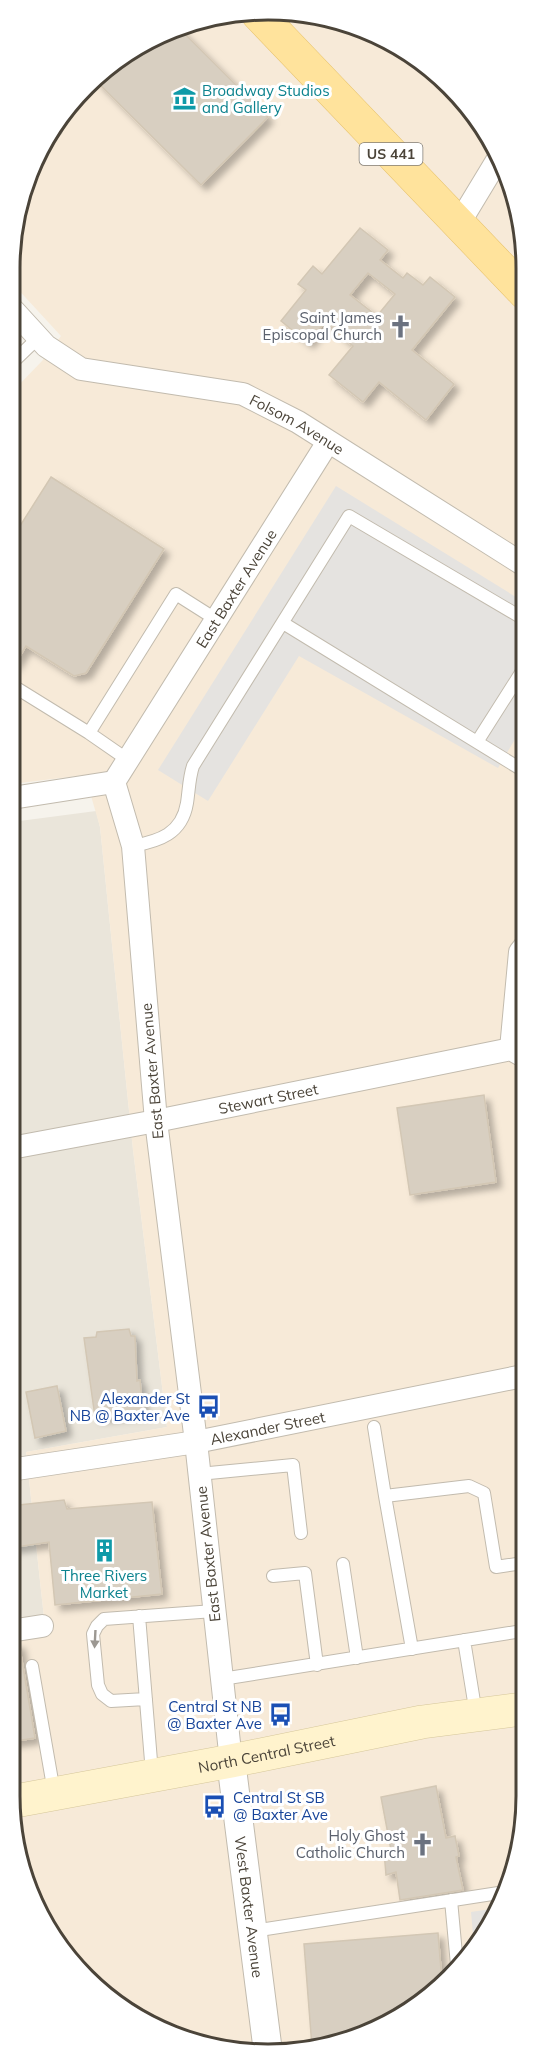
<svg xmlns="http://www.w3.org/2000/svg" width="536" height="2063" font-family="Mulish,sans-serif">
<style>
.residential{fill:#eae5da}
.commercial{fill:#f7ead8}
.parking{fill:#e5e3e0}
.building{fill:#d8cfc1;stroke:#d3c7b4;stroke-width:1.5;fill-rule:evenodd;filter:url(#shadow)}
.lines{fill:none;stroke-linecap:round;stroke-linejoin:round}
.service-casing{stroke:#c2bbae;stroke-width:14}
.minor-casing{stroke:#c2bbae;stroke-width:24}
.tertiary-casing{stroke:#c2bbae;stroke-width:30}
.secondary-casing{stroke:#d6c79b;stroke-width:34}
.primary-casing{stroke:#e6c16a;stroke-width:34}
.service{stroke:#fff;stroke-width:12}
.minor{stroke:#fff;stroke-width:22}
.tertiary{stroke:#fff;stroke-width:28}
.secondary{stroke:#fff3cd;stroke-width:33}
.primary{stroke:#ffe39c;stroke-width:33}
.oneway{fill:#9c9892}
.labels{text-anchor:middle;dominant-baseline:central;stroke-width:6;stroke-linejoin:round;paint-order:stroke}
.shield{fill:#fff;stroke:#817c74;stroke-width:1.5}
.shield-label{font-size:14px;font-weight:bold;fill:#4b4439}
.culture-label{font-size:15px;fill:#0d838f;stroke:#fff;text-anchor:start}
.worship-label{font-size:15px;fill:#5b616d;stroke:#fff;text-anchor:end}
.street-label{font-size:15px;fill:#4b4439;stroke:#fff}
.transit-label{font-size:15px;fill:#164399;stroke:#fff;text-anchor:end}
.rim{fill:none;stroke:#4b4439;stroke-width:3}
</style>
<defs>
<filter id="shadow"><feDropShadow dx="5.5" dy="5.5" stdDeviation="3" flood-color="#0004"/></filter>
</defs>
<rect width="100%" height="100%" fill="#f6f3ec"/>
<!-- residential -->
<path class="residential" d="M96,811L100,827L133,1150L167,1427L26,1452L44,1618L10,1624L12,822Z"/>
<!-- commercial -->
<path class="commercial" d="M217,14H318L397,44L462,97L500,154L525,235L522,1845L492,1925L426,2000L335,2045L251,2053L154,2027L74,1966L29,1894L9,1795L10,1624L44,1618L26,1452L167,1427L133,1150L100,827L85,775L12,784L13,391L42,361L61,336L14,285V218L52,124L124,53Z"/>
<!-- parking -->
<path class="parking" d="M336,486L524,602V724L498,768L299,656L208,801L158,770Z
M498,1908L492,1925L474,1946L471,1912Z"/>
<!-- building -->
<path class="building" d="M180,29L268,117L201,185L96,81L124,53Z
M360,228L388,250L380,260L403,278L407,273L423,285L430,277L455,297L412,350L454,384L426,420L379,382L363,402L329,375L353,346L325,322L308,343L281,321L306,290L298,284L313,266L322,274ZM368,273L395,294L377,316L350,295Z
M51,477L164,549L86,673L74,676L26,646L13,667V537Z
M484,1095L496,1182L410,1195L397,1108Z
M129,1329L131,1336H135L137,1381L140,1380L143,1413L95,1417L84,1338L96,1337L97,1332Z
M57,1386L66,1431L35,1438L26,1392Z
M64,1500L67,1509L152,1502L162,1594L55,1605L49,1542L10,1548V1506Z
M19,1643L35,1738L9,1742V1644Z
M436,1786L446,1838L455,1836L459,1856L456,1857L463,1890L400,1900L396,1872L386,1875L384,1851L391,1850L381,1797Z
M438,1933L442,1982L426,2000L335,2045L312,2047L304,1944Z"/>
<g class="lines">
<defs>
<path id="service" d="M46,140L56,130L62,115
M13,362L38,338
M283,623L524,771
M18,689L89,733
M477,742L524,668
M128,760L89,733L176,594L217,620
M133,846C159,841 182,834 187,803C189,790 189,778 193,766L349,516L524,619
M374,1427L385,1496L469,1486L484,1493L496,1567L523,1563
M199,1474L293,1465L301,1533
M385,1496L412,1649
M343,1564L357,1658
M273,1576L305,1573L317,1665
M139,1616L152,1773
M464,1640L476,1714
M32,1666L54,1792
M222,1679L522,1631
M146,1699L111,1701L102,1694L98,1685L93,1634L97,1626L104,1619L214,1611
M451,1900L457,1965
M253,1931L505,1892"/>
<g id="minor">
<path d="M458,225L501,154"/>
<path id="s1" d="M14,311L46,346L81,369L243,394L298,422L524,565"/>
<path d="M12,798L114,782"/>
<path d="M511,1049L520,952L524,947"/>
<path id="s2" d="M11,1148L156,1121L511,1049L523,1056"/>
<path id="s3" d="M10,1470L196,1442L523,1376"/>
<path d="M10,1631L42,1626"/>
<path id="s4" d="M231,1761L196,1442L156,1121L133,846L114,782L328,442"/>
</g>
<g id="tertiary">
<path id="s5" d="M231,1761L268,2052"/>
</g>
<g id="secondary">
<path id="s6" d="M10,1802L231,1761L422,1722L522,1709"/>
</g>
<path id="primary" d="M258,14L525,293"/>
</defs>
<!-- service casing -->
<use href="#service" class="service-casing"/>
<!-- minor casing -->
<use href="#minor" class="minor-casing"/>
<!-- tertiary casing -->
<use href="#tertiary" class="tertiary-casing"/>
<!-- secondary casing -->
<use href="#secondary" class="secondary-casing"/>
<!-- primary casing -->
<use href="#primary" class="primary-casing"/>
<!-- service -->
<use href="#service" class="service"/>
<!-- minor -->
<use href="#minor" class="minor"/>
<!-- tertiary -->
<use href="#tertiary" class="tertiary"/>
<!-- secondary -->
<use href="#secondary" class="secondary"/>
<!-- primary -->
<use href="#primary" class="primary"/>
</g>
<!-- one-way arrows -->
<defs><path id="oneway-solid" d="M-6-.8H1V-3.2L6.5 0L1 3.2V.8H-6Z" transform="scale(1.5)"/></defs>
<use class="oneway" href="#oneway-solid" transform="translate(95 1639) rotate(93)"/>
<!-- icons -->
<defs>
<symbol id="museum-bare" viewBox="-9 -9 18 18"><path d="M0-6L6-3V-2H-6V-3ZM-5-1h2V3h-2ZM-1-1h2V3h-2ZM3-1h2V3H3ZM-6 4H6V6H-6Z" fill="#0f9aa8" stroke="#fff" stroke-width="2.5" paint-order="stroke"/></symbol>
<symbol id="church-bare" viewBox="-9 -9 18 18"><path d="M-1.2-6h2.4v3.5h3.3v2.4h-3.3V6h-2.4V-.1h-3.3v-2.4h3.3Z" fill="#6b7280" stroke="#fff" stroke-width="2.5" paint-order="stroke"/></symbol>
<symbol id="bus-bare" viewBox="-9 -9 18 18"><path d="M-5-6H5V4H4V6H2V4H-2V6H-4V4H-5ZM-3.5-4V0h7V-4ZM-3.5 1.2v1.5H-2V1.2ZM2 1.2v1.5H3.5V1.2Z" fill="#1a4fb4" stroke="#fff" stroke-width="2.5" paint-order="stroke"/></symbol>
<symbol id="building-bare" viewBox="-9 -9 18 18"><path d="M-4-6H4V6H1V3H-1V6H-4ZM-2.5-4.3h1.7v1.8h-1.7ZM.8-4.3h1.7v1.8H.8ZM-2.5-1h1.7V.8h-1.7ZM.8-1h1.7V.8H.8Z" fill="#0f9aa8" stroke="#fff" stroke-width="2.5" paint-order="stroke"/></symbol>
</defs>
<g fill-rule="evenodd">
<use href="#museum-bare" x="168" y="82" width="33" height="33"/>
<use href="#church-bare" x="384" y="310" width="33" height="33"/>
<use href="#bus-bare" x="192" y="1390" width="33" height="33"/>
<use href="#building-bare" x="88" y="1534" width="33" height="33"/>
<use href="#bus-bare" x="264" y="1698" width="33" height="33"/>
<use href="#bus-bare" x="198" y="1790" width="33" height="33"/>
<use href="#church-bare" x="406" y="1828" width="33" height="33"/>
</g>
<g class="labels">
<!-- shield labels -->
<rect class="shield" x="359.5" y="143" width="63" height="22" rx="4.5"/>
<g class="shield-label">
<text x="391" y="154">US 441</text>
</g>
<!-- culture labels -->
<g class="culture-label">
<text x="202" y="90">Broadway Studios<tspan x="202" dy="17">and Gallery</tspan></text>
<text x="104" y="1575" text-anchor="middle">Three Rivers<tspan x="104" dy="17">Market</tspan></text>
</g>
<!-- worship labels -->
<g class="worship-label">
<text x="382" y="317">Saint James<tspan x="382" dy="17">Episcopal Church</tspan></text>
<text x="405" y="1835">Holy Ghost<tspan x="405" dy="17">Catholic Church</tspan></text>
</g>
<!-- street labels -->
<g class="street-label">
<text stroke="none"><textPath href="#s1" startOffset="315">Folsom Avenue</textPath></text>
<text stroke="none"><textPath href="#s4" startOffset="1216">East Baxter Avenue</textPath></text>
<text transform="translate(152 1071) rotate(-95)">East Baxter Avenue</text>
<text stroke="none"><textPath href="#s2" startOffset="262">Stewart Street</textPath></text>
<text stroke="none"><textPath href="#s3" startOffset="261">Alexander Street</textPath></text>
<text transform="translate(208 1554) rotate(-96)">East Baxter Avenue</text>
<text stroke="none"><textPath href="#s6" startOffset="261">North Central Street</textPath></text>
<text stroke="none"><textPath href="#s5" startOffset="147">West Baxter Avenue</textPath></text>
</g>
<!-- transit labels -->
<g class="transit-label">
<text x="190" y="1398">Alexander St<tspan x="190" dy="17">NB @ Baxter Ave</tspan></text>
<text x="262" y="1706">Central St NB<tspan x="262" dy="17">@ Baxter Ave</tspan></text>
<text x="233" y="1797" text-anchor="start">Central St SB<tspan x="233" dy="17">@ Baxter Ave</tspan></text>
</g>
</g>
<!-- crop -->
<path d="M0 0H536V2063H0ZM268 20H268A248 248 0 0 1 516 268V1796A248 248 0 0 1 268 2044H268A248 248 0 0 1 20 1796V268A248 248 0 0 1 268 20Z" fill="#fff" fill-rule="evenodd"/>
<path class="rim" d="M268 20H268A248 248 0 0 1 516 268V1796A248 248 0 0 1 268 2044H268A248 248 0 0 1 20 1796V268A248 248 0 0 1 268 20Z"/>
</svg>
